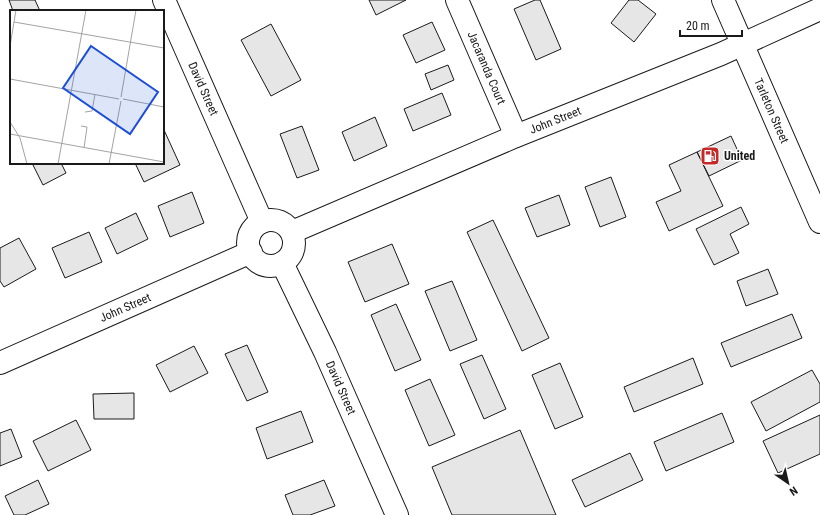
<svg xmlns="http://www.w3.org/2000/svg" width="820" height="515" font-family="'Roboto Condensed',sans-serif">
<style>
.building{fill:#e6e6e6;stroke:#1a1a1a}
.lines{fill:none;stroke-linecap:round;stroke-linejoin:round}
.minor-casing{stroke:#1a1a1a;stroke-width:24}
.major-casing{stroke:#1a1a1a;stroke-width:24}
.minor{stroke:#fff;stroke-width:22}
.major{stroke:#fff;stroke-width:22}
.labels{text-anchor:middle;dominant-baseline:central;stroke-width:3;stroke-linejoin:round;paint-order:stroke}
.street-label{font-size:12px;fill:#1a1a1a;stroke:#fff}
.poi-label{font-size:12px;font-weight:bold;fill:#1a1a1a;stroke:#fff;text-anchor:start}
.inset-road{fill:none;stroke:#a3a3a3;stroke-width:1}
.view{fill:#1d4ed8;fill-opacity:0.15;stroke:#1d4ed8;stroke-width:2}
.inset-edge{fill:none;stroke:#1a1a1a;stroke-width:2}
</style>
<rect width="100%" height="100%" fill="#fff"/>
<!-- building -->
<path class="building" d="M9,0H35L40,11H13Z
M369,0H406L376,15Z
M535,0H540L561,49L536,60L514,9Z
M629,0H638L656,14L634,42L611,23Z
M432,22L445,50L416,63L403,35Z
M271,24L301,80L271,96L241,40Z
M448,65L454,80L431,90L425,74Z
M442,93L451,115L413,131L404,109Z
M375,117L387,146L354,161L342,132Z
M302,126L319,170L297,178L280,134Z
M164,130L180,165L144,182L135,163H163Z
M731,136L742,160L709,176L697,152Z
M697,152L723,206L669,231L656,202L681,191L669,165Z
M32,163H61L66,173L43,185Z
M611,177L626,217L600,227L585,187Z
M192,192L204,223L170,237L158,206Z
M559,195L570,225L537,237L525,208Z
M741,207L749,224L730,234L739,253L714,265L696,229Z
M136,213L148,239L117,254L105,228Z
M493,220L549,338L522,351L467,232Z
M89,232L102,262L65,278L52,248Z
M19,238L36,269L4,287L0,281V248Z
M392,244L409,284L365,302L348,262Z
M768,269L778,294L746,306L737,281Z
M452,281L477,340L450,351L425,291Z
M396,304L421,360L395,371L371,315Z
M792,314L802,338L731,367L721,343Z
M247,345L268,392L247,401L225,354Z
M194,346L208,373L170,392L156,365Z
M482,355L506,409L484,419L460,364Z
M693,358L703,384L634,412L624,387Z
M560,363L583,417L555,429L532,375Z
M812,370L820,384V402L766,431L751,402Z
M430,379L455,435L429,446L405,390Z
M134,393V419H94L93,394Z
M301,411L313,442L267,459L256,428Z
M722,413L734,442L666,471L654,442Z
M820,415V454L778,473L763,441Z
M76,420L91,450L48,471L33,441Z
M11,429L22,457L0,466V433Z
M520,430L556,515H452L432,467Z
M630,453L643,480L585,507L572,480Z
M38,480L49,504L25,515H14L5,496Z
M324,480L335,506L310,515H293L285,495Z"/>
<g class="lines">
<defs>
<g id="minor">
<path id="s1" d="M164,0L262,222"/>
<path id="s2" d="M457,0L516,136"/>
<circle cx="271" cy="243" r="23"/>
<path id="s3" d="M292,232L516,136L721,54L820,9"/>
<path id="s4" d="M282,263L325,352L397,515"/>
<path id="s5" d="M0,363L251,252"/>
</g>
<g id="major">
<path id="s6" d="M723,0L820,222"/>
</g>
</defs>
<!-- minor casing -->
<use href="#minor" class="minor-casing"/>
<!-- major casing -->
<use href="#major" class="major-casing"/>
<!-- minor -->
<use href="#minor" class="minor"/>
<!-- major -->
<use href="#major" class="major"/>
</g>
<!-- icons -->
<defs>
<symbol id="fuel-square" viewBox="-11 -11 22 22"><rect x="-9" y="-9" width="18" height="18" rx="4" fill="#c62828" stroke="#fff"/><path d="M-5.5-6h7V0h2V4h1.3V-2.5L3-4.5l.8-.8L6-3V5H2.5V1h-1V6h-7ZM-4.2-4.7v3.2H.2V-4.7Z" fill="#fff"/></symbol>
</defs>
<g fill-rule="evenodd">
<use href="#fuel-square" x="699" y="145" width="22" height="22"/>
</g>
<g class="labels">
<!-- street labels -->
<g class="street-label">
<text stroke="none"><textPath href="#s2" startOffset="74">Jacaranda Court</textPath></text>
<text stroke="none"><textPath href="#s1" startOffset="97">David Street</textPath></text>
<text stroke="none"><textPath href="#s6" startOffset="121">Tarleton Street</textPath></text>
<text stroke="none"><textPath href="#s3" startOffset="286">John Street</textPath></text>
<text stroke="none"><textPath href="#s5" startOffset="137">John Street</textPath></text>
<text stroke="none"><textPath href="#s4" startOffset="138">David Street</textPath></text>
</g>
<!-- poi labels -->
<g class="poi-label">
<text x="724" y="156">United</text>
</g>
</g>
<!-- overview -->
<g transform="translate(10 10)">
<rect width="154" height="154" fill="#fff"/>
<path class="inset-road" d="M4,12L154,38M0,36L6,0M0,69L109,89M111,87L126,0M113,89L154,97M75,102L82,101L85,84M0,112L10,128L17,154M71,116L77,117L74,138M0,124L154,152M48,154L76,0M99,154L111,91"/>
<path class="view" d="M81,36L148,82L120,124L53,78Z"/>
<rect width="154" height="154" class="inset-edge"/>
</g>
<!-- north arrow -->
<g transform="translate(788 483) rotate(146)" stroke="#ffffff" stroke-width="3" paint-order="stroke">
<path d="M0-3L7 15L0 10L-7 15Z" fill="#1a1a1a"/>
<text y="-6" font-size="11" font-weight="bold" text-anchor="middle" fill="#1a1a1a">N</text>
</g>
<!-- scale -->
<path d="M680 30v6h62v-6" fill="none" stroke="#1a1a1a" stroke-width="2"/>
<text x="686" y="30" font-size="12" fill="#1a1a1a" stroke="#ffffff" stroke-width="3" paint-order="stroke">20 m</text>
</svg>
